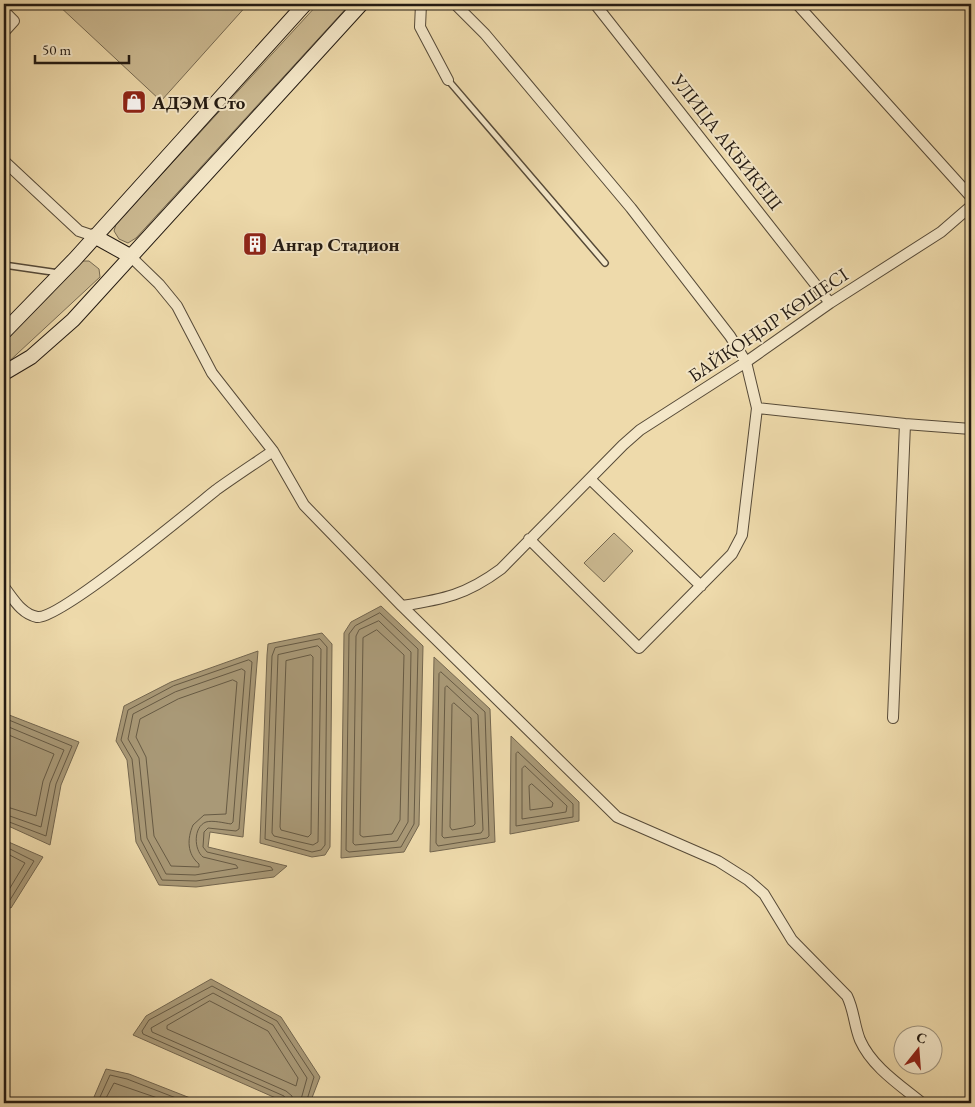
<svg xmlns="http://www.w3.org/2000/svg" width="975" height="1107" font-family="'EB Garamond',serif">
<style>
.green{fill:#cbb991;stroke:#776a52}
.water{fill:#a99977;stroke:#73664f}
.lines{fill:none;stroke-linecap:round;stroke-linejoin:round}
.shore{stroke:#665a44;stroke-width:1}
.lane-casing{stroke:#564a38;stroke-width:8}
.street-casing{stroke:#564a38;stroke-width:12}
.secondary-casing{stroke:#231a12;stroke-width:16}
.lane{stroke:#f4e7c8;stroke-width:5}
.street{stroke:#f4e7c8;stroke-width:10}
.secondary{stroke:#f4e7c8;stroke-width:14}
.labels{text-anchor:middle;dominant-baseline:central;stroke-width:4;stroke-linejoin:round;paint-order:stroke}
.poi-label{font-size:19px;font-weight:bold;fill:#231a12;stroke:#f4e7c8;text-anchor:start}
.street-label{font-size:19px;fill:#231a12;stroke:#f4e7c8}
</style>
<rect width="100%" height="100%" fill="#eedaab"/>
<filter id="stains"><feTurbulence type="fractalNoise" baseFrequency=".004" numOctaves="4"/><feColorMatrix values="0 0 0 0 .2 0 0 0 0 .09 0 0 0 0 .02 0 0 0 .5 -.17"/></filter>
<radialGradient id="worn" r=".72"><stop offset=".6" stop-color="#630" stop-opacity="0"/><stop offset="1" stop-color="#630" stop-opacity=".3"/></radialGradient>
<!-- green -->
<path class="green" d="M57,4H248L161,101Z
M318,4H350L136,238L128,243L119,239L114,231L116,224Z
M82,261H89L99,269L100,277L4,366V341Z
M614,533L633,551L604,582L584,563Z"/>
<!-- water -->
<path class="water" d="M381,606L423,646L419,825L404,852L341,858L344,633L351,622Z
M322,633L332,644L330,847L325,855L312,857L260,843L267,655L268,644Z
M258,651L243,837L210,832L208,847L287,866L274,877L196,887L159,885L136,842L127,760L116,741L124,706L171,682Z
M434,657L490,709L495,842L430,852Z
M4,713L79,742L61,785L50,845L4,824Z
M511,736L579,802V821L510,834Z
M4,840L43,857L11,908L4,905Z
M211,979L281,1017L320,1077L310,1103H287L133,1035L146,1016Z
M106,1069L129,1074L203,1103H95L94,1097Z"/>
<g class="lines">
<!-- shore -->
<path class="shore" d="M380,613L418,649L414,824L401,847L349,852L346,850L349,634L355,626Z
M379,621L411,652L408,822L397,841L355,845L353,843L356,636L359,630Z
M377,630L404,655L400,820L392,834L363,837L360,835L363,638Z
M320,639L327,647L325,845L321,850L312,852L265,839L272,656L275,648Z
M318,646L321,649L318,842L313,845L274,836L272,833L278,655Z
M311,655L313,657L311,834L308,837L281,830L280,827L286,661Z
M249,660L252,662L239,829L236,831L208,828L204,832L203,847L207,852L271,867L273,870L196,881L162,880L141,840L132,759L121,740L128,710L173,686Z
M242,669L245,671L233,822L231,824C224,823 213,820 206,822C193,827 194,850 203,857L236,865L238,868L195,875L166,874L147,838L139,758L128,739L133,714L175,692Z
M441,672L485,712L489,836L487,838L438,846L436,843L439,674Z
M233,680L237,682L226,814L204,815L193,825C187,839 187,854 199,864V867L171,866L154,836L146,757L136,737L140,719L178,699Z
M447,686L478,715L483,830L481,833L444,838L442,836L445,688Z
M454,703L471,718L475,824L473,826L452,830L450,827L452,705Z
M4,718L72,746L56,784L46,836L4,820
M4,725L64,750L50,783L41,827L4,814
M4,733L54,754L43,781L36,816L4,806
M518,752L573,804V817L516,826V754Z
M525,766L567,806L566,812L522,819V769Z
M532,784L553,803L552,807L530,810L529,786Z
M4,846L34,861L10,900L4,901
M4,852L25,863L7,893L4,894
M210,1001L268,1031L298,1078L296,1086L167,1029V1026Z
M100,1103V1097L110,1075L127,1079L189,1103
M106,1103V1098L114,1083L172,1103
M287,1103L284,1096L143,1034L142,1031L149,1020L212,986L277,1021L314,1077L306,1103
M293,1103L292,1096L286,1091L152,1032L151,1028L213,993L273,1025L307,1078L300,1103"/>
<defs>
<path id="lane" d="M448,80L605,263
M4,265L59,273"/>
<path id="street" d="M421,4L420,27L448,80
M455,4L485,34L631,208L730,336L746,362L757,408L742,535L732,554L639,648L529,539
M595,4L830,303
M797,4L971,197
M4,11L14,21L4,32
M4,161L79,231L94,236
M130,256L159,284L177,306L212,373L273,451L304,505L402,606L617,817L718,861L748,880L764,894L792,940L847,996C854,1010 854,1025 860,1040C872,1067 900,1085 922,1103
M757,408L905,424L971,429
M590,479L701,586
M4,587C13,598 21,614 37,617C59,620 191,510 216,490C234,477 254,464 273,451
M402,606C444,599 466,595 501,569L623,445L640,430L746,362L830,303L941,232L971,206
M893,718L905,424"/>
<path id="secondary" d="M94,236L130,256
M4,332L75,259L305,4
M4,373L31,357L73,320L361,4"/>
</defs>
<!-- lane casing -->
<use href="#lane" class="lane-casing"/>
<!-- street casing -->
<use href="#street" class="street-casing"/>
<!-- secondary casing -->
<use href="#secondary" class="secondary-casing"/>
<!-- lane -->
<use href="#lane" class="lane"/>
<!-- street -->
<use href="#street" class="street"/>
<!-- secondary -->
<use href="#secondary" class="secondary"/>
</g>
<!-- icons -->
<defs>
<symbol id="shop-square" viewBox="-11 -11 22 22"><rect x="-9" y="-9" width="18" height="18" rx="4" fill="#8f2418" stroke="#f4e7c8"/><path d="M-5-2.5h2.3a2.7 3.5 0 0 1 5.4 0H5L5.5 6h-11ZM-1.5-2.5h3a1.5 2.3 0 0 0-3 0Z" fill="#fff"/></symbol>
<symbol id="building-square" viewBox="-11 -11 22 22"><rect x="-9" y="-9" width="18" height="18" rx="4" fill="#8f2418" stroke="#f4e7c8"/><path d="M-4-6H4V6H1V3H-1V6H-4ZM-2.5-4.3h1.7v1.8h-1.7ZM.8-4.3h1.7v1.8H.8ZM-2.5-1h1.7V.8h-1.7ZM.8-1h1.7V.8H.8Z" fill="#fff"/></symbol>
</defs>
<g fill-rule="evenodd">
<use href="#shop-square" x="120" y="88" width="28" height="28"/>
<use href="#building-square" x="241" y="230" width="28" height="28"/>
</g>
<g class="labels">
<!-- poi labels -->
<g class="poi-label">
<text x="152" y="102">АДЭМ Сто</text>
<text x="272" y="244">Ангар Стадион</text>
</g>
<!-- street labels -->
<g class="street-label">
<text transform="translate(727 142) rotate(52)">УЛИЦА АКБИКЕШ</text>
<text transform="translate(768 325) rotate(-34)">БАЙҚОҢЫР КӨШЕСІ</text>
</g>
</g>
<!-- margin -->
<rect width="975" height="1107" fill="none" stroke="#eedaab" stroke-width="20"/>
<rect x="5" y="5" width="965" height="1097" fill="none" stroke="#231a12" stroke-width="2.5"/>
<rect x="10" y="10" width="955" height="1087" fill="none" stroke="#231a12"/>
<!-- north arrow -->
<g transform="translate(918 1050) rotate(17)"><circle r="24" fill="#f4e7c8" stroke="#a0957f"/>
<path d="M0-4L9 19L0 12L-9 19Z" fill="#8f2418"/>
<text y="-8" font-size="14" font-weight="bold" text-anchor="middle" fill="#231a12">С</text>
</g>
<!-- scale -->
<path d="M35 55v8h94v-8" fill="none" stroke="#231a12" stroke-width="2.5"/>
<text x="42" y="55" font-size="15" fill="#231a12" stroke="#f4e7c8" stroke-width="4" paint-order="stroke">50 m</text>
<rect width="100%" height="100%" filter="url(#stains)"/>
<rect width="100%" height="100%" fill="url(#worn)"/>
</svg>
